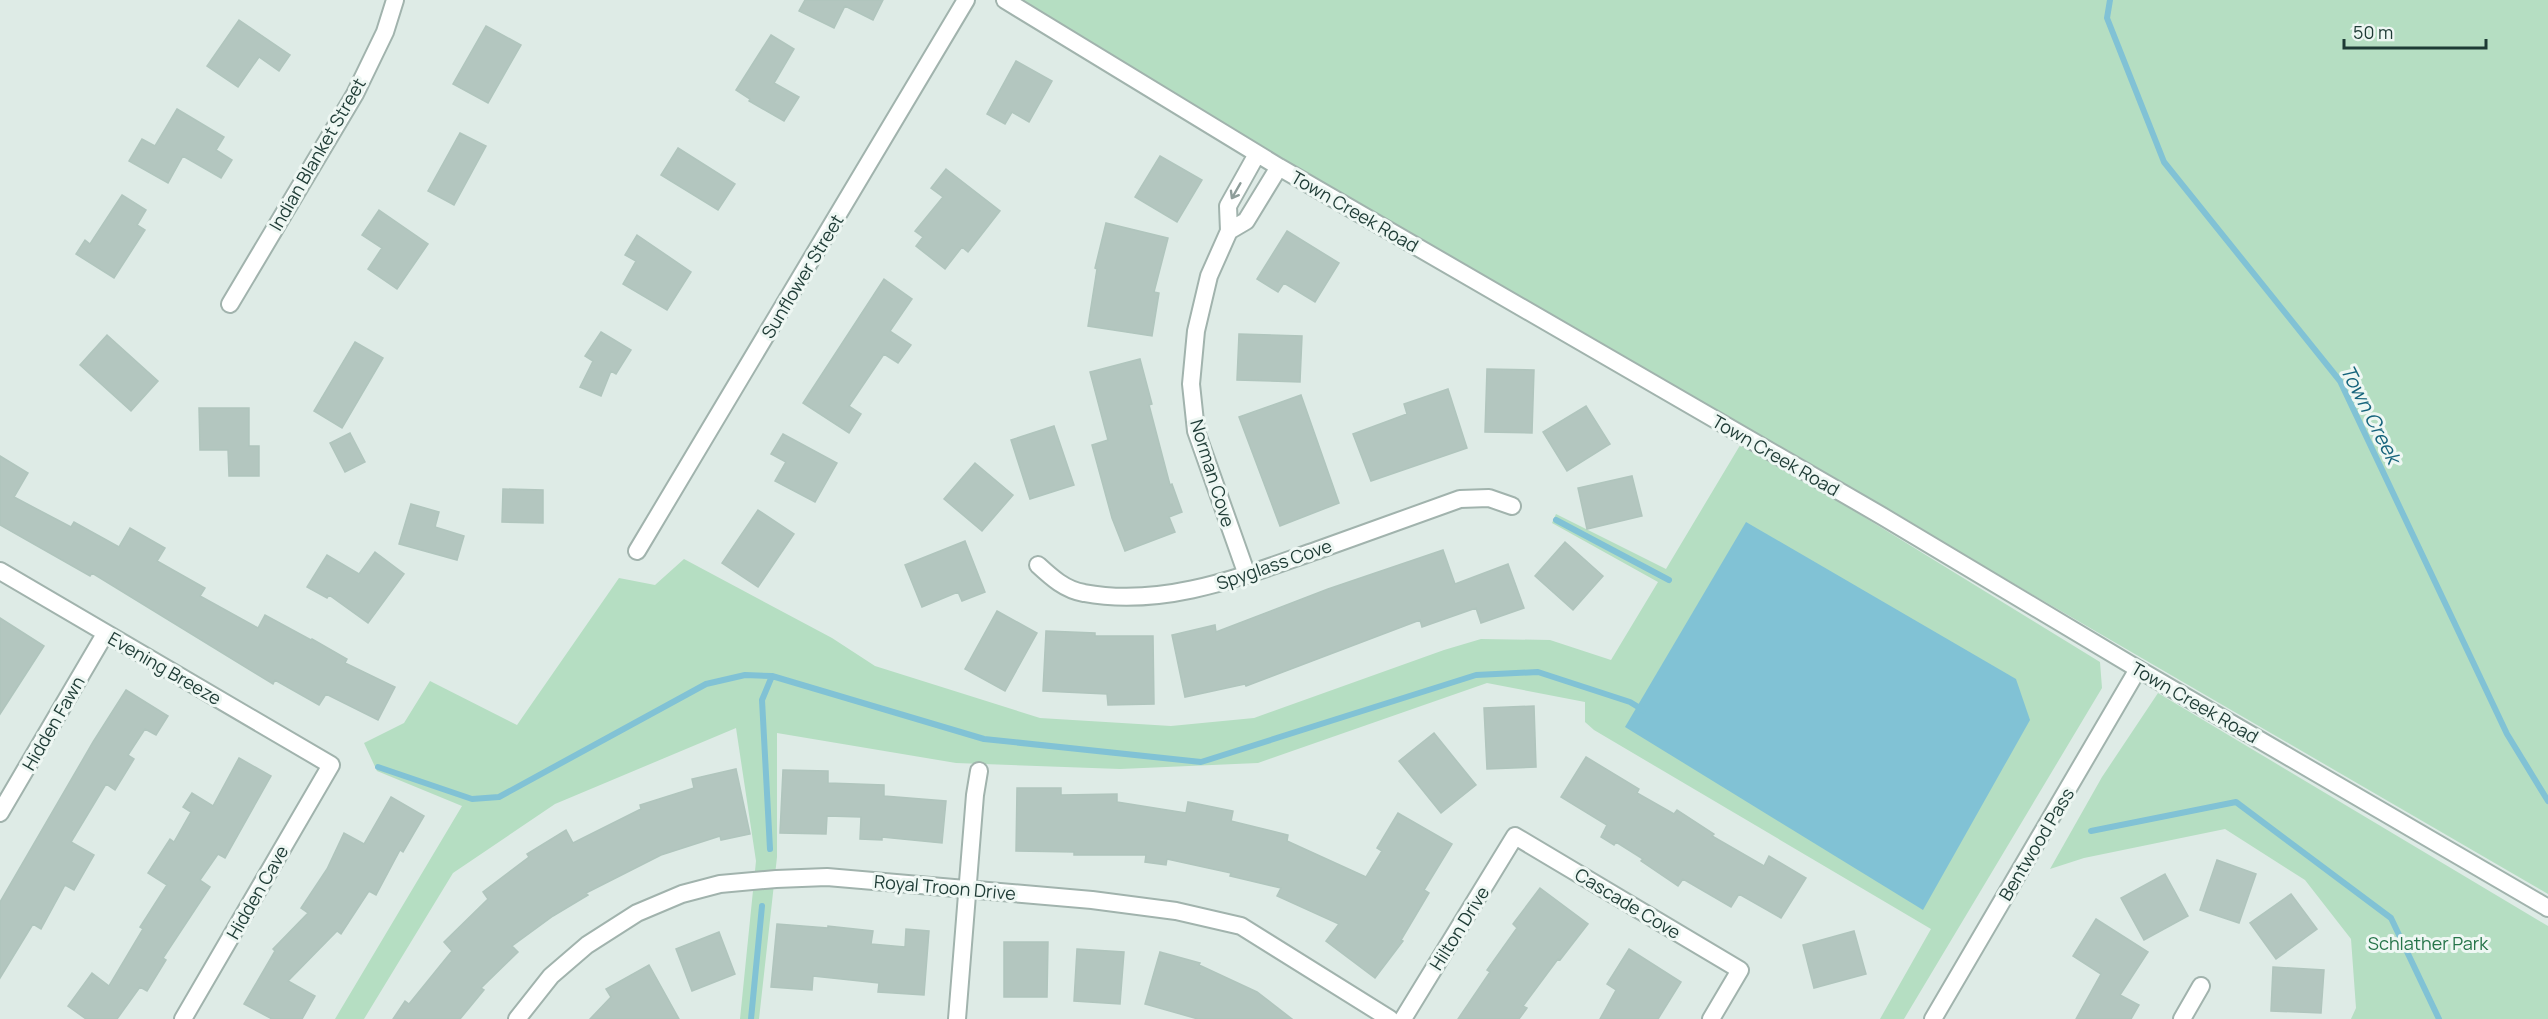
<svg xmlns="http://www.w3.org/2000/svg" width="2548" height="1019" font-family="Manrope,sans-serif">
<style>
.green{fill:#b5dec2}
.water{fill:#81c2d5}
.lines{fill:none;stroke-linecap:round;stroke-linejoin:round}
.stream{stroke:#81c2d5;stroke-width:6}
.building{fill:#b3c6bf;stroke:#b0c5bd;stroke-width:1.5}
.street-casing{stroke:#a1b3ad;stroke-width:20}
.street{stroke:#fff;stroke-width:16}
.oneway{stroke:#8e9d9a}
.labels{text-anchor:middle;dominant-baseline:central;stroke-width:6;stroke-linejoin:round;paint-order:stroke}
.street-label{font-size:18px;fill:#1e3b35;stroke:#eef7f3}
.park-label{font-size:18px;fill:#26754a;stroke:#eef7f3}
.water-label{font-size:20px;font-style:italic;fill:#15637b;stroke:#eef7f3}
</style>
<rect width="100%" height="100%" fill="#deebe6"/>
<!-- green -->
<path class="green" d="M1009,0H2548V894Z
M1742,442L2100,662L2102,688L1904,1019H1880L1931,929L1594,730L1585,722V702L1487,683L1258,763L1120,769L956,763L777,733V857L759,1019H740L756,861L736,728L555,804L453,873L364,1019H335L462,806L377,771L364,743L404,723L430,681L517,725L619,578L655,585L684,559L832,638L875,666L1040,718L1171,726L1254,718L1444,650L1481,639L1550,640L1611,660L1658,582L1552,523L1556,514L1666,569Z
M2158,693L2548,926V1019H2351L2356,1008L2351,939L2305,880L2225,829L2084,858L2050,869L2102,777Z"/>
<!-- water -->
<path class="water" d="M1746,522L2016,679L2030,720L1923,910L1625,727Z"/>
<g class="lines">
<!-- stream -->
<path class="stream" d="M2110,0L2107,18L2164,162L2340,381L2507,734L2548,801
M1556,520L1669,580
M378,767L472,799L499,797L706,684L745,675L772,676L984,739L1201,762L1476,675L1538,672L1630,702L1643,710
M2091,831L2236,802L2391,918L2439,1019
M770,849L762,700L772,676
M751,1019L762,906"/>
</g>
<!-- building -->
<path class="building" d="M805,0H883L873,20L845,6L834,28L799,11Z
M239,20L290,55L279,71L259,57L238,87L207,66Z
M486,26L521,45L488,103L453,84Z
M771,35L794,49L774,83L799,97L784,121L749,101L750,99L736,90Z
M1016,61L1052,81L1029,122L1012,112L1005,124L987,114Z
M177,109L224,137L216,150L232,160L221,178L183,156L168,183L129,161L142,139L155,146Z
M460,133L486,146L454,205L428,191Z
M678,148L735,184L718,210L661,175Z
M1160,156L1202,180L1177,222L1135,197Z
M946,169L1000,211L968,252L962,247L945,269L916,246L923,237L915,231L943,197L931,188Z
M122,195L146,210L137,225L145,230L114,278L76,254L85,240L90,244Z
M379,210L428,244L397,289L368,269L382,248L362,235Z
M1106,223L1168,238L1154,292L1159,293L1152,336L1088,326L1097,269L1095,268Z
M1287,231L1339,263L1315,302L1284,283L1278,292L1257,279Z
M637,235L691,272L667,310L623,284L636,261L625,255Z
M884,279L912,299L890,331L911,345L898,363L884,354L849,406L861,414L849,433L803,403Z
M601,332L631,350L616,374L611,371L601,396L580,387L593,361L585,356Z
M1239,334L1302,336L1300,382L1237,380Z
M107,335L158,381L131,411L80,365Z
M355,342L383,358L342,428L314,411Z
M1140,359L1152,404L1149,405L1170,485L1172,484L1182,512L1169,517L1175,532L1125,551L1112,518L1092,445L1108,440L1090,372Z
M1487,369L1534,370L1532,433L1485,432Z
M1448,389L1467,448L1371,481L1353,434L1407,414L1404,404Z
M1301,395L1339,503L1280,526L1239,417Z
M1586,406L1610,444L1567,471L1543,432Z
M199,408H249V446H259V476H229L228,450H200Z
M1054,426L1074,485L1030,499L1011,440Z
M350,433L365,462L345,472L330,443Z
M783,434L837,463L815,502L775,481L786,462L771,454Z
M0,456L28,473L14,497L71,527L74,522L119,547L130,528L165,548L157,561L205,588L200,596L258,628L265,615L311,640L312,639L347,659L345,663L395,687L378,720L326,694L319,705L275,680L273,684L92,573L90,576L0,525Z
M975,463L1013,495L982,531L944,499Z
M1632,476L1642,516L1587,529L1578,488Z
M503,489L543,490V523L502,522Z
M411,504L439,512L435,527L464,536L457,560L399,544Z
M758,510L794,534L758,587L722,563Z
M965,541L985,592L962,601L958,592L922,607L905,565Z
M1565,542L1603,576L1573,610L1535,576Z
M1443,550L1455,584L1508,564L1524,608L1481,623L1476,608L1422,627L1420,620L1246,686L1245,684L1185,697L1172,635L1215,625L1216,632L1328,589Z
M375,552L404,574L368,623L329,595L327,598L307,587L327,555L359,574Z
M997,611L1037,633L1005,691L965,669Z
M0,618L44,646L0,714Z
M1046,631L1095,633V636H1153L1154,704L1108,705L1107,694L1043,691Z
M126,690L168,716L156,735L145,729L128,755L134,759L115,790L106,784L71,842L94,855L74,890L65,885L41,929L33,924L0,978V902L93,742Z
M1534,706L1536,767L1487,769L1484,708Z
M1434,733L1476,785L1441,813L1399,761Z
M1586,757L1639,789L1637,793L1674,814L1677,810L1714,834L1712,836L1764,866L1769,856L1806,878L1781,918L1739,894L1731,907L1683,879L1678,886L1641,861L1643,859L1616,842L1614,845L1601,837L1607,825L1561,797Z
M239,758L271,776L225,858L218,854L200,880L210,887L163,958L166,960L147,991L140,987L117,1019H86L68,1006L92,973L109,986L143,929L140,927L167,885L148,873L170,839L174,842L191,812L183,807L192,793L213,806Z
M736,769L750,834L721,840L720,836L661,855L586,893L588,895L553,916L512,946L518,952L481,988L484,990L460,1019H393L405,1001L409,1004L452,951L444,942L488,899L483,892L529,857L527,854L566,830L573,843L641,809L640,805L694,788L692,779Z
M783,770L828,771V783L884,785V796L946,801L942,843L882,837V840L860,839L861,817L827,816L826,834L780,833Z
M1017,788H1061V795L1117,794V802L1186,813L1188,802L1233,811L1231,821L1288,835L1287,841L1366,877L1382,851L1377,848L1398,813L1452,844L1424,890L1429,893L1401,940L1403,941L1375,978L1326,941L1339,924L1277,896L1281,888L1230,876L1231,873L1167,859L1166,865L1145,862L1146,855H1074V852L1016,851Z
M391,797L424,816L403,852L400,850L376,895L369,891L341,934L337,931L288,981L315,996L302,1019H272L244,1004L275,951L273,949L308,913L301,908L327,869L344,833L364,844Z
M2217,860L2256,874L2239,923L2200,910Z
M2165,874L2188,916L2144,940L2121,898Z
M1540,888L1588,924L1560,960L1558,959L1523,1006L1527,1008L1519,1019H1458L1490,972L1487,970L1517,928L1513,924Z
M2291,894L2317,929L2276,959L2250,923Z
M2096,919L2148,952L2120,995L2139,1005L2131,1019H2076L2101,974L2073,956Z
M777,924L828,928V926L873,931L871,944L905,947L906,929L929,931L924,995L878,992L879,983L813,976L812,990L771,987Z
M1854,931L1866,974L1814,988L1803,945Z
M719,932L735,974L692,991L676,949Z
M1004,942H1048L1047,997H1004Z
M1077,949L1124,952L1120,1004L1074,1001Z
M1629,949L1681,982L1658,1019H1600L1616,990L1607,984Z
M1160,952L1200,963L1199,965L1257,992L1292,1019H1198L1145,1004Z
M649,965L679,1019H590L611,997L606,989Z
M2273,967L2324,970L2321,1013L2271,1011Z"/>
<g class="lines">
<defs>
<path id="street" d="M1005,0L1279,167L1882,516L2138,669L2548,908
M1229,231L1246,221L1279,167
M230,304L355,94L385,32L395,0
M637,551L966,0
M1038,565C1051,577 1065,590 1084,593C1165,608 1243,576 1318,550C1365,533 1413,516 1460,499L1489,498L1512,506
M0,571L331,765L183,1019
M1247,575L1196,431L1191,384L1196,331L1209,276L1229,231L1228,206L1257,154
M0,813L105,634
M517,1019L551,976L587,945L637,913L682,894L720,884L776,879L827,877L1092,900L1176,911L1241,926L1390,1019
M957,1019L975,795L979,771
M1403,1019L1515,836L1740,970L1711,1019
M1933,1019L2138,669
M2182,1019L2201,986"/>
</defs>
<!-- street casing -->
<use href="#street" class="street-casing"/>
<!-- street -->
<use href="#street" class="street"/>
</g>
<!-- one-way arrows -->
<defs><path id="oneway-shaft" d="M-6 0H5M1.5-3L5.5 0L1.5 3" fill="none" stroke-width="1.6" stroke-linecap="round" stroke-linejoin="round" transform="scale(1.5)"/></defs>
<use class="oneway" href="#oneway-shaft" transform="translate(1236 191) rotate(120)"/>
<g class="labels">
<!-- street labels -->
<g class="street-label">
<text transform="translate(317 154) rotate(-60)">Indian Blanket Street</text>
<text transform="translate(1355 211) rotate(30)">Town Creek Road</text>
<text transform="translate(802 276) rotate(-59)">Sunflower Street</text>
<text transform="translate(1776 455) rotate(30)">Town Creek Road</text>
<text transform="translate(1213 473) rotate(73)">Norman Cove</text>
<text transform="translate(1274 564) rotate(-19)">Spyglass Cove</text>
<text transform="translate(165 668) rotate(30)">Evening Breeze</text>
<text transform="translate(2195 702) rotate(30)">Town Creek Road</text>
<text transform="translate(53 723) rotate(-60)">Hidden Fawn</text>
<text transform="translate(2036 844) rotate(-59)">Bentwood Pass</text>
<text transform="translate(945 887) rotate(5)">Royal Troon Drive</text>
<text transform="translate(257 892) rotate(-60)">Hidden Cave</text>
<text transform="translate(1628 903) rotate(31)">Cascade Cove</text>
<text transform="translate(1459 928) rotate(-58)">Hilton Drive</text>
</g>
<!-- park labels -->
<g class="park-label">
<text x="2428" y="943">Schlather Park</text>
</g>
<!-- water labels -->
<g class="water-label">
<text transform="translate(2371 414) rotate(63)">Town Creek</text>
</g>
</g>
<!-- scale -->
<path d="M2344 39v9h142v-9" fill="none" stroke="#1e3b35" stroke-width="3"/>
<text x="2353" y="39" font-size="18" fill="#1e3b35" stroke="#eef7f3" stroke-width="4.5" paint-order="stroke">50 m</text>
</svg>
